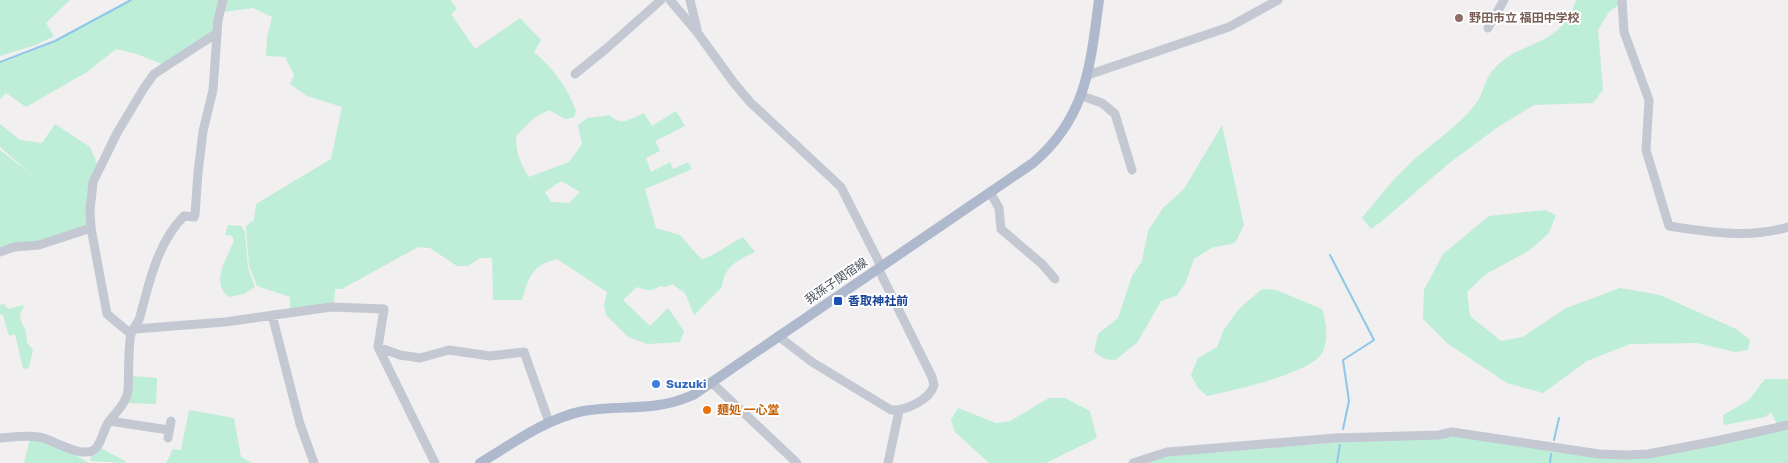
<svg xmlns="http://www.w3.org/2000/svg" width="1788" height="463" font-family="Rubik,'Noto Sans JP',sans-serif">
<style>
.green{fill:#beedd8;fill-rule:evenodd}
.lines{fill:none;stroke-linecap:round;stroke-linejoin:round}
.stream{stroke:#8dc7e9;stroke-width:2}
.minor{stroke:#c3c8d3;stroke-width:9}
.major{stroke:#afb9cd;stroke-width:10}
.education-dot{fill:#8d6e63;stroke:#fff;stroke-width:2}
.transit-dot{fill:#1a4fb4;stroke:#fff;stroke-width:2}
.shop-dot{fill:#3f7fe0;stroke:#fff;stroke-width:2}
.food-dot{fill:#e8710a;stroke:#fff;stroke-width:2}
.labels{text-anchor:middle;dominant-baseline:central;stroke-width:4;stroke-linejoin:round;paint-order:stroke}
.education-label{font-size:12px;font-weight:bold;fill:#785e54;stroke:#fff;text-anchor:start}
.street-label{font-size:12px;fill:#474f5b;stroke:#fff}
.transit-label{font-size:12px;font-weight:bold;fill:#164399;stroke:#fff;text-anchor:start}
.shop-label{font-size:12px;font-weight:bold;fill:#366cbe;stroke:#fff;text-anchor:start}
.food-label{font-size:12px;font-weight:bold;fill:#c56008;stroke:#fff;text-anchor:start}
</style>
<rect width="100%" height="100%" fill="#f1efef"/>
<!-- green -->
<path class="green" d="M0,0H70L46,23L54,36L36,45L0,56Z
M132,0H450L457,9L451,14L475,49L520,18L541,40L534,52C553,68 568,88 576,111L574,117L565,119L549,110L534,118L516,136C516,153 520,163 529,177L569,162L582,144L578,125L587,118L610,115C621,127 630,119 644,113L652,126L676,111L685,126L655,141L660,151L646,158L651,172L670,162L673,169L688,162L692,169L645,189L656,228L680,235L701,259C710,259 732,242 743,237L755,252C738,260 724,266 722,287L694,315L685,293L672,284L666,287L659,286C653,292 645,290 637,287L623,300L650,326L668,308L684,331L680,342L648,344L628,337L606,315L604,305L607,292L557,259C532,265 529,277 522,300H493L492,258H480L468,266H457L430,248L418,247L342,289H335L334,306L290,309V297L257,286L249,266L246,226L254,220L256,204L331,159L342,107L307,96L290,84L294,75L285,57L266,56L267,38L272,17L253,8L224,12L217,32L167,66L137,54L116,49L87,72L26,107L6,93L0,99V63L43,47ZM561,181L580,192L569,203L551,202L545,192Z
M1576,0H1625L1609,12L1598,30L1603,90L1593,103L1534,105L1498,127L1448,164L1382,221L1371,229L1362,218C1379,196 1398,174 1418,156C1438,139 1462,123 1477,102C1483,94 1484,83 1490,74C1517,37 1560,52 1576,0Z
M0,124L20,140L42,143L55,124L90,147L98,166L90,225L60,238L0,250V150L31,174L0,147Z
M1222,125L1244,225L1235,243L1211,248L1194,259L1185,284L1176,296L1161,301L1137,343L1115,360L1105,359L1094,352L1098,334L1118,318L1132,276L1142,261L1148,231L1163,208L1184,189Z
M1545,210L1556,215L1549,233L1530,250L1486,274L1467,292L1470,316L1501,341L1523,337L1566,308L1620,288L1660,295L1736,329L1750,340L1748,350L1735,352L1697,343L1630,344L1587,361L1543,393L1507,383L1447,343L1423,319L1424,290L1443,254L1489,216Z
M228,225L241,226L245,232L248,268L255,287L244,294L228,297C210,280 228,258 234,240L232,236L225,235Z
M1262,289L1276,290L1322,309C1326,323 1329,336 1323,351C1315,373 1230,391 1207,396L1198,388L1191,375L1198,358L1217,347L1224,329L1240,308Z
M4,304L8,309L23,305L24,307L20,313L21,321L26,332L27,343L33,350L29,367L26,369L23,368L15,334L9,336L3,315L0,314V305Z
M131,376L157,378L156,404L126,403Z
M1765,379H1788V421L1777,424L1771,412L1765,417L1724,425L1723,415L1749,400Z
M1049,398H1065L1090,411L1097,438L1046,463H989L955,432L951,420L958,408L996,423L1010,421Z
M189,410L234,418L241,457L252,463H166L173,449L181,450Z
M1788,428V463H1143L1163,456L1427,435L1474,438L1602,458Z
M30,439C52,441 71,452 89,463H24Z
M99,447L125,461L126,463L90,461L92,453Z"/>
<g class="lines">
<!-- stream -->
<path class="stream" d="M0,62L55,41L131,0
M1330,255L1374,340L1343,360L1349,401L1343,429
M1554,440L1559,418
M1337,463L1340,445
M1550,463L1551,454"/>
<!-- minor -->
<path class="minor" d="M670,0L697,32L734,83L750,102L841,187L881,266
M690,0L697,29
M1622,0L1624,32L1649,100L1646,150L1669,226C1708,232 1750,239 1788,227
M1488,28L1504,0
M575,74L607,48L661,0
M1088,75L1229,27L1278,0
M1082,96L1102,103L1115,114L1132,170
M990,192L999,208L1001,229L1042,264L1055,279
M0,252L14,247L39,245L91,228
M272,315L300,424L314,463
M135,329L225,322L331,307L384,309L378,347L435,463
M131,334L107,314L91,228L90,211L93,182L117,133L144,88L154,74L217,33
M778,336L812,362L891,410C905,411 930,400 934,385L932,377L878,268
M378,347L400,355L420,358L449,350L490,356L524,352L549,422
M711,382L797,463
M109,421L169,430
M0,438C12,437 26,435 39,437C53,439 84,461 96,448C102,441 103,431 108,423C115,413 126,404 128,391C129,377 128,346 131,334C133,328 138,323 140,317C149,282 158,242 184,216L194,217L195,214L198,173L203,131L213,90L218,20L223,0
M168,438L171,421
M888,463L899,411
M1133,463L1167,452L1335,438L1439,435L1452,432L1599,454L1627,455L1648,454L1716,441L1788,425"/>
<!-- major -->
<path class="major" d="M480,463C512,444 545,419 583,411C624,404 652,413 693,395L1033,163C1087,117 1090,66 1099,0"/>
</g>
<!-- markers -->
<circle class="education-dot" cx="1459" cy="18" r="5"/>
<rect class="transit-dot" x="833" y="296" width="10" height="10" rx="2.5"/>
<circle class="shop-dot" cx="656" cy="384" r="5"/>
<circle class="food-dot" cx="707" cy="410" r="5"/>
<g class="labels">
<!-- education labels -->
<g class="education-label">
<text x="1469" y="18">野田市立 福田中学校</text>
</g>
<!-- street labels -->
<g class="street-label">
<text transform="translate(836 281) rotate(-34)">我孫子関宿線</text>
</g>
<!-- transit labels -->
<g class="transit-label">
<text x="848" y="301">香取神社前</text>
</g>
<!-- shop labels -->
<g class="shop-label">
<text x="666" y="384">Suzuki</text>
</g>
<!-- food labels -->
<g class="food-label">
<text x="717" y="410">麺処 一心堂</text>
</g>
</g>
</svg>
